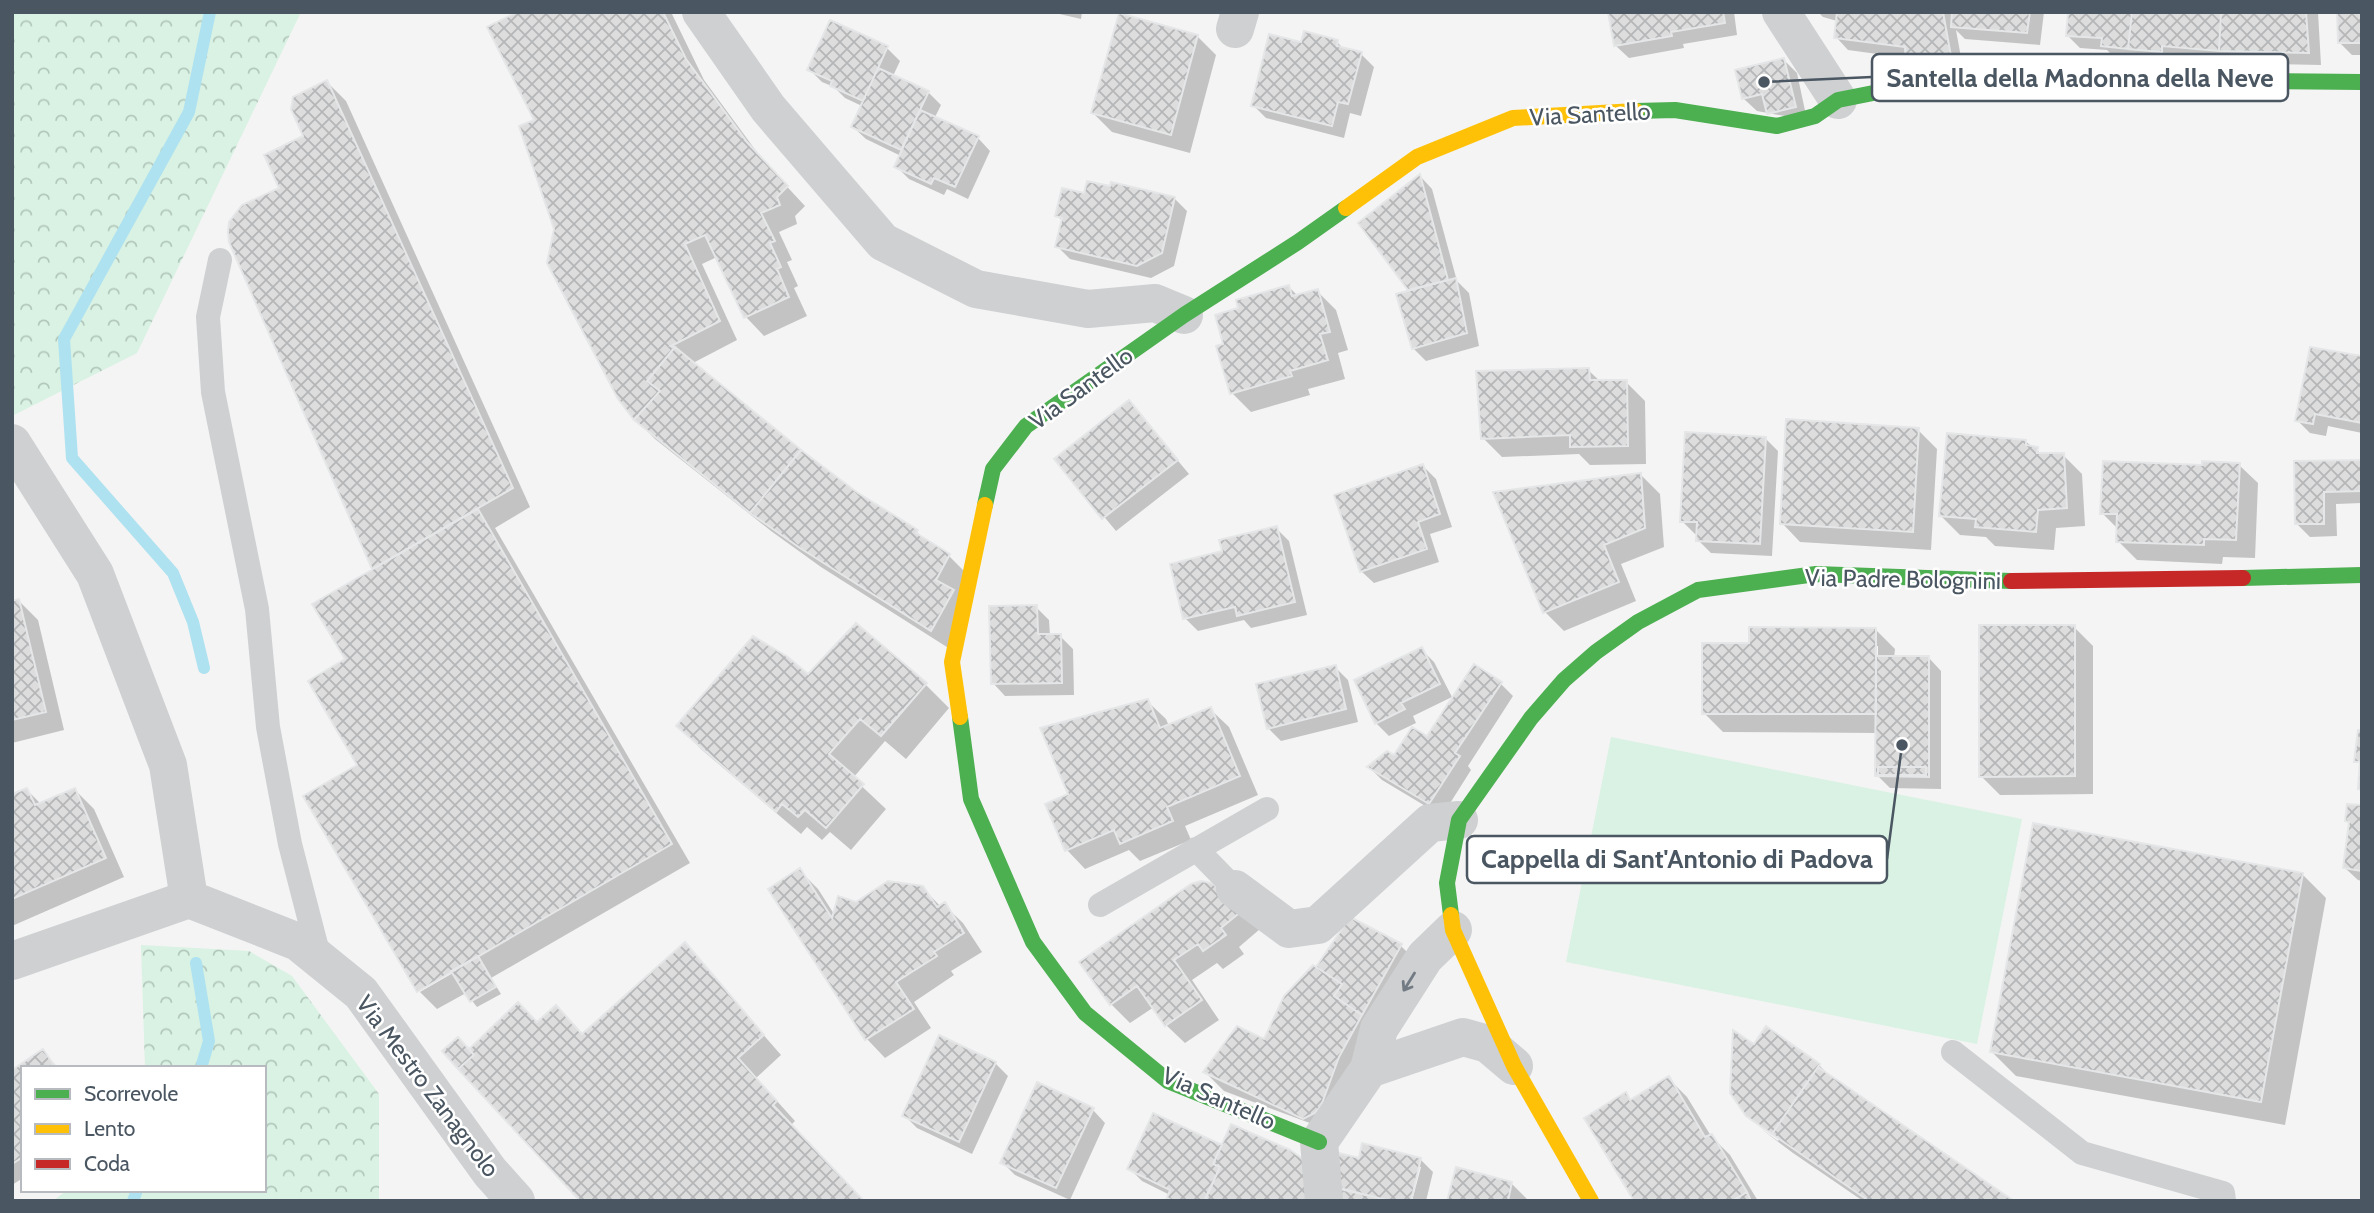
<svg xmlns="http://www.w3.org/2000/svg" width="2374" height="1213" font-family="Cabin,sans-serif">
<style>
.forest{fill:url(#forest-crowns)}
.pitch{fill:#d9f2e3}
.shadow{fill:#0003;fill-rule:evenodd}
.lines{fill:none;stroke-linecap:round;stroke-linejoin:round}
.stream{stroke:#aee2f0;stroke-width:12}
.building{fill:url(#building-cross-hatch);stroke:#e5e6e7;stroke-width:2}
.lane{stroke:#ced0d2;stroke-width:24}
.street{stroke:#ced0d2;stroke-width:38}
.fast{stroke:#4caf50;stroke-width:16}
.slow{stroke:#ffc107;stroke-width:16}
.jam{stroke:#c62828;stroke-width:16}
.oneway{stroke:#727b83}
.labels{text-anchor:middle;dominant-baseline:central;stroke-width:5;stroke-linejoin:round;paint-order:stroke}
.street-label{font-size:24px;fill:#4a5661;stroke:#fff}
.leader{fill:none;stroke:#4a5661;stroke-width:2.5}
.callout-dot{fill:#4a5661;stroke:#fff;stroke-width:2.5}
.callout{fill:#fff;stroke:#4a5661;stroke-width:2.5}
.callout-label{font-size:26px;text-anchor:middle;font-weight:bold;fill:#4a5661}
</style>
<defs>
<pattern id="forest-crowns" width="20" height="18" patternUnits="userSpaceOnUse" patternTransform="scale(1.75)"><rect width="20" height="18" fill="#d9f2e3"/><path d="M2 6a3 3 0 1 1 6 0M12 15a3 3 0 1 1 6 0" fill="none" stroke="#b2c7bb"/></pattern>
<pattern id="building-cross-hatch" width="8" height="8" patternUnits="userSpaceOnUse" patternTransform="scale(1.75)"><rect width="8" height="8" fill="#ddddde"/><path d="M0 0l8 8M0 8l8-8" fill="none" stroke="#b5b6b7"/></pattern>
</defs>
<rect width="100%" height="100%" fill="#f4f4f4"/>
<!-- forest -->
<path class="forest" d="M12,12H301L137,353L12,416Z
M141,945L249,951L292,976L379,1094V1201H53L67,1190H264V1068H145Z"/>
<!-- pitch -->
<path class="pitch" d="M1611,737L2022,819L1977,1044L1566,962Z"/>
<!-- shadow -->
<path class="shadow" d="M519,12H671L704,80L765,163L805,206L795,216L797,224L779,232L792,260L787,262L798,286L794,288L807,316L764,336L746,317L717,257L702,264L737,340L691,364L857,494L917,532L927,543L949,556L967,574L950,649L821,567L771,531L655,439L635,419L556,229Z
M1051,12H1082L1081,19Z
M1610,12H1734L1737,35L1683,44L1684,48L1629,58L1616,46Z
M1818,12H1950L1954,16V12H2044L2040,45L1965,39L1956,30L1964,74L1907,58L1848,50L1836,37L1837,21L1823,17Z
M2070,12H2318L2321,65L2233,63L2175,58L2174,64L2116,59L2107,50L2080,48L2067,35Z
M2362,12V55H2352L2339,42Z
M831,22L887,48L900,61L893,76L928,92L941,105L934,119L978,138L990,151L968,199L947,189L944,195L909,179L896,166L901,156L866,139L853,127L862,106L845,98L834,87L822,82L809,69Z
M1197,36L1216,55L1190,153L1112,132L1093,113Z
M1337,42L1346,51L1361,54L1374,67L1361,116L1350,113L1344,138L1266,118L1253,105L1302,44Z
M1784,60L1797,73L1807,120L1757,111L1744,99Z
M327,82L346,101L530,507L495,528L690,863L491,978L501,994L477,1007L466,993L437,1009L420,992L453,973V969L360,766L347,660L374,570L231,242L282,189L306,137Z
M1420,176L1432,189L1457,281L1469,293L1479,346L1426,361L1413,348L1411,291L1361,224Z
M1086,195L1174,198L1187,211L1174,266L1151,278L1070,259L1057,246L1063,221L1057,216Z
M1289,287L1298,296L1317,291L1336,310L1348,350L1338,353L1345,379L1308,389L1310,395L1251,412L1232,393L1225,345L1240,309Z
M2362,358V433L2328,426L2326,436L2310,433L2297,420Z
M1588,370L1601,382H1626L1645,401L1646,464L1590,465L1579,454L1502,457L1483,438Z
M1129,402L1189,474L1116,531L1056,459Z
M1918,430L1937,449L1931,550L1800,542L1782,523Z
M1765,438L1778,451L1772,556L1711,553L1698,540V534H1695L1682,521Z
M2025,441L2043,455H2063L2082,474L2085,526L2056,528L2054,550L1995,546L1986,537L1960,535L1941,516Z
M2362,462V503L2336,504L2337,536L2310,537L2297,524L2296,463Z
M2239,465L2258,483L2255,558L2223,557L2222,564L2137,560L2118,541V529L2102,513L2204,467Z
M1423,466L1436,479L1452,527L1430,534L1439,562L1374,583L1361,571Z
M1641,475L1660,494L1664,547L1621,564L1636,601L1564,631L1545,612Z
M1276,528L1289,541L1307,615L1251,628L1244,620L1198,631L1185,618L1224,553Z
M19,601L38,620L64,730L12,743V603Z
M1036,607L1049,620L1050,636H1060L1073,649L1074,695L1005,696L993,683Z
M2074,627L2093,646V794L2000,795L1981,776Z
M1876,630L1895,649L1894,658H1929L1941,671V789L1890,788L1877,775V733L1723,732L1704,713L1750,645ZM1875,646H1878V672Z
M1421,649L1434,662L1452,697L1413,716L1416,723L1389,736L1376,723Z
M1335,667L1348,680L1358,722L1281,741L1268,728Z
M1500,683L1513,696L1468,766L1471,770L1442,816L1382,780L1370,768L1394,758L1428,739Z
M926,685L949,708L906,759L885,741L853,778L886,809L851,850L830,832L822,840L807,827L801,834L702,750L678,726Z
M1147,701L1166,719L1169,726L1210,709L1229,727L1258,795L1185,826L1191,840L1140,861L1129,850L1085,869L1067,850L1070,794Z
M27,790L41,804L75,790L94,809L124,877L12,926V796Z
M2362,807V881L2358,880L2345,868L2351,825L2347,821Z
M799,870L818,889L834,914L856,904L922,887L941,907L944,905L963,923L982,952L951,971L954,975L914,1002L931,1028L885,1058L867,1039L770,889Z
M2302,874L2326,898L2285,1125L2016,1076L1992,1052Z
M1201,882L1260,929L1239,947L1244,954L1223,969L1217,963L1192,980L1219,1020L1185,1043L1166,1025L1154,1007L1130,1023L1111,1004L1082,962Z
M685,945L781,1055L756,1078L795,1121L791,1125L583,1201L469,1051L518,1004L538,1024L583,1035Z
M1401,946L1414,959L1334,1132L1224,1091L1205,1072L1264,1041L1324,975Z
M1766,1029L1819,1065L1833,1079L2011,1201H1863L1793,1153L1760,1128L1778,1141L1780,1138L1747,1115L1754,1046Z
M940,1037L995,1063L1008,1076L972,1154L917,1128L904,1115Z
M43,1051L58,1068H23V1178L12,1185V1072Z
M1669,1079L1687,1097L1711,1136L1730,1155L1758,1201H1636L1626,1095L1632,1101Z
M1093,1110L1105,1123L1070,1200L1015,1175L1002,1162Z
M1154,1115L1325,1201H1173L1170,1195L1142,1181L1129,1168Z
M1420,1159L1433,1172L1426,1201H1412L1421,1167L1360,1161Z
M1511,1183L1529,1201H1449Z"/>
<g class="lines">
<!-- stream -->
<path class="stream" d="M204,668L193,622L173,573L72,458L64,339L189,112L210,12
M196,963L209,1041L201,1068
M133,1201L137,1190"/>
</g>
<!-- building -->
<path class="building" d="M517,12H663L686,59L747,142L788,186L777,197L780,205L761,213L775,241L770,243L781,267L777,269L789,297L744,318L705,235L685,244L720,321L671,346L675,347L647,381L660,391L634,420L618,399L547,263L554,229L519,126L534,120L487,27Z
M1608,12H1723L1725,23L1671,32L1672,36L1614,46Z
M1837,12H1943L1952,62L1906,68L1905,47L1834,38Z
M1952,12H2030L2027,33L1951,27Z
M2068,12H2132L2128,49L2101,46L2102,38L2066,36Z
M2132,12H2221L2219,51L2162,46V52L2128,49Z
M2221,12H2306L2309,53L2219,51Z
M2337,12H2362V43H2338Z
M1119,13L1198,35L1171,135L1091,113Z
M830,20L888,46L863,101L830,86L832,81L807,70Z
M1304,31L1338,40L1337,46L1362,52L1348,104L1338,102L1332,126L1251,106L1269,34L1301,42Z
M1784,58L1796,107L1767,114L1762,94L1742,99L1735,70Z
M878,68L929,91L901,150L851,127Z
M327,80L513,488L372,569L229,242L228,232L229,222L242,205L279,188L264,155L303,136L291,109L293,97Z
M920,110L979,136L955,187L934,178L931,184L894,167Z
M1420,174L1448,280L1408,290L1358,223Z
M1087,181L1110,186L1111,182L1175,197L1162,253L1137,266L1055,247L1062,218L1055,216L1062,188L1084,193Z
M1456,278L1467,333L1412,349L1396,294Z
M1289,285L1292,296L1318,289L1330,332L1320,334L1328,360L1290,371L1292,376L1230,394L1216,346L1223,344L1215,315L1238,308L1236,300Z
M675,347L801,450L750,513L634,420L660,391L647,381Z
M2310,347L2362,356V423L2315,414L2313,424L2295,421Z
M1589,368L1590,380H1627L1628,446L1570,447V435L1481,439L1476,371Z
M1129,400L1178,460L1102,519L1054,459Z
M1786,419L1919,428L1913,532L1780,524Z
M1685,432L1766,437L1760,544L1696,541L1697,522H1680Z
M1947,433L2026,440V445L2038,447L2037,453H2064L2067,508L2038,510L2036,532L1975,527L1976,519L1939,516Z
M801,450L858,493L918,530L916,533L950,554L936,580L954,590L931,631L800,548L750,513Z
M2362,460V491L2324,492V524H2295L2294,461Z
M2103,461L2202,465V461L2240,463L2236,540L2204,539V545L2116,542L2117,514H2100Z
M1423,464L1440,514L1418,522L1427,549L1360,572L1334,495Z
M1641,473L1645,528L1604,545L1619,582L1543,613L1493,492Z
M478,509L672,844L417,992L303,796L357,765L308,681L345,659L312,604Z
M1277,526L1295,602L1237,616L1235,607L1183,619L1170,564L1222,551L1219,540Z
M19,599L46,712L12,720V601Z
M1037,605L1038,634H1061L1062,683L991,684L989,606Z
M856,623L927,683L881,736L860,719L829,754L864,784L826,828L805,810L798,817L782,804L776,812L676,726L753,636L788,657L808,674Z
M1979,625H2075V776L1979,777Z
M1749,627L1876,628V714H1702V643H1749Z
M1422,647L1440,684L1401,703L1405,709L1375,724L1354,680Z
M1876,656H1929V777L1875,776Z
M1474,664L1502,682L1455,753L1460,756L1429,804L1367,767L1387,751L1394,755L1412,727L1427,736Z
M1336,665L1346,709L1267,729L1256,684Z
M1148,699L1160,728L1211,707L1240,776L1167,807L1173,821L1120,844L1114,830L1065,851L1045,804L1068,794L1040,728Z
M2358,730H2362V790L2358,789L2360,762H2354Z
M1878,767H1926V775H1878Z
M27,788L35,805L75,788L106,858L12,899V794Z
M2347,804L2362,805V871L2343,868L2349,822L2345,821Z
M2033,823L2303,873L2261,1102L1990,1052Z
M800,868L832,918L838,896L856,902L888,881L923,886L937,907L945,902L964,933L934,952L937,956L896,982L914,1009L865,1040L768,889Z
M1201,881L1212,883L1243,910L1221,928L1226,935L1203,951L1198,944L1174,960L1202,1000L1165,1026L1137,986L1110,1005L1079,962L1191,884Z
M1350,917L1402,944L1362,1015L1334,996L1342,984L1316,967Z
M685,942L764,1035L738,1058L777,1101L773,1105L864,1201H580L458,1069L474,1055L469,1049L518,1002L537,1022L556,1005L582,1034Z
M478,956L496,987L470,1002L451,971Z
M1313,965L1342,984L1334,996L1362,1015L1339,1057L1321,1106L1315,1113L1303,1119L1203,1072L1237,1026L1264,1039L1284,996Z
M1766,1026L1820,1064L1772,1134L1746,1116L1730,1093L1733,1030L1754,1044Z
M939,1035L996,1062L959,1142L902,1116Z
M458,1037L474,1055L458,1069L442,1051Z
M43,1049L56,1068H23V1157L12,1164V1070Z
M1818,1067L2014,1201H1869L1772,1134Z
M1669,1076L1705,1137L1712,1134L1747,1192L1732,1201H1634L1584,1118L1626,1092L1630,1100Z
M1037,1082L1094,1108L1056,1188L1000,1163Z
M1153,1113L1222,1145L1213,1164L1220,1167L1204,1201H1173L1167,1198L1170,1190L1127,1169Z
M1231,1124L1290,1150L1303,1159L1315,1201H1210L1206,1198L1220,1167L1213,1164Z
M1362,1143L1421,1158L1411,1201H1390L1332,1187L1339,1153L1359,1158Z
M1456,1167L1512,1182L1508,1201H1447Z
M1336,1187L1390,1201H1337Z
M1747,1192L1751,1201H1732Z"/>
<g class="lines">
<!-- lane -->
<path class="lane" d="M220,260L208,317L213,392L257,609L268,727L290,844L320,960
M1196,849L1235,889
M1100,905L1267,809
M1953,1052L2082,1153L2223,1193L2224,1201"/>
<!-- street -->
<path class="street" d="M701,12L768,108L883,242L976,289L1088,309L1155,303L1184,315
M1781,12L1838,100
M1235,29L1240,12
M12,443L95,574L168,765L189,899
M1235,889L1289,929L1318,925L1430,823L1459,820
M12,961L189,899L298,942L361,993L490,1172L516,1201
M1369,1069L1463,1037L1488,1044L1514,1066
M1324,1201L1319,1142L1369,1069L1379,1029L1425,957L1453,930"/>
<!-- fast -->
<path class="fast" d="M1636,111L1675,110L1777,126L1815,116L1838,100L1949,78L2362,82
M985,505L993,469L1026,426L1184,315L1298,242L1346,208
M2243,578L2362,575
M960,717L971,799L1033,942L1085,1013L1168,1081L1319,1142
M1451,915L1447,883L1459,820L1531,718L1564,680L1596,652L1638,622L1698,590L1816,574L2011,581"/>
<!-- slow -->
<path class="slow" d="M1346,208L1417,157L1513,118L1636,111
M960,717L952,662L985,505
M1451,915L1453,930L1514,1066L1591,1201"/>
<!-- jam -->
<path class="jam" d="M2011,581L2243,578"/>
</g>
<!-- one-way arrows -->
<defs><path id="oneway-shaft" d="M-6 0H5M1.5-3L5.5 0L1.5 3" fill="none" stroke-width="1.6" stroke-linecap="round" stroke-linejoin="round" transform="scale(1.75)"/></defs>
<use class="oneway" href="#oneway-shaft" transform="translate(1409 982) rotate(122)"/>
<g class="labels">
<!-- street labels -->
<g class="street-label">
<text transform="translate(1590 114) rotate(-3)">Via Santello</text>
<text transform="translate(1081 388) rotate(-36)">Via Santello</text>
<text transform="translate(1903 579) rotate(1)">Via Padre Bolognini</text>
<text transform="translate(428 1086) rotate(53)">Via Mestro Zanagnolo</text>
<text transform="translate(1219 1098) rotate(24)">Via Santello</text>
</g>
</g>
<!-- callouts -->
<path class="leader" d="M1764 82L1872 77M1902 745L1887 859"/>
<g class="callout-dot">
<circle cx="1764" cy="82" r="7"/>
<circle cx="1902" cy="745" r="7"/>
</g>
<g class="callout">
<rect x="1872" y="54" width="416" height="47" rx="7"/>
<rect x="1467" y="836" width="420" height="47" rx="7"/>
</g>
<g class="callout-label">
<text x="2080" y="87">Santella della Madonna della Neve</text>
<text x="1677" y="868">Cappella di Sant'Antonio di Padova</text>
</g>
<!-- border -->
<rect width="2374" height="1213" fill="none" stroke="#4a5661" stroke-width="28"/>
<!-- legend -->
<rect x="21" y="1066" width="245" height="126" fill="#ffffff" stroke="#b7bbc0" stroke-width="2"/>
<rect x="35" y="1089" width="35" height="10" fill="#4caf50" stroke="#b7bbc0" stroke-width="2"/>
<text x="84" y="1101" font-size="21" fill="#4a5661">Scorrevole</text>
<rect x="35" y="1124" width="35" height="10" fill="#ffc107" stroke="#b7bbc0" stroke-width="2"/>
<text x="84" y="1136" font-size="21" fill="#4a5661">Lento</text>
<rect x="35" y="1159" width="35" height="10" fill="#c62828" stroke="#b7bbc0" stroke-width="2"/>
<text x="84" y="1171" font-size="21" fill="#4a5661">Coda</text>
</svg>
